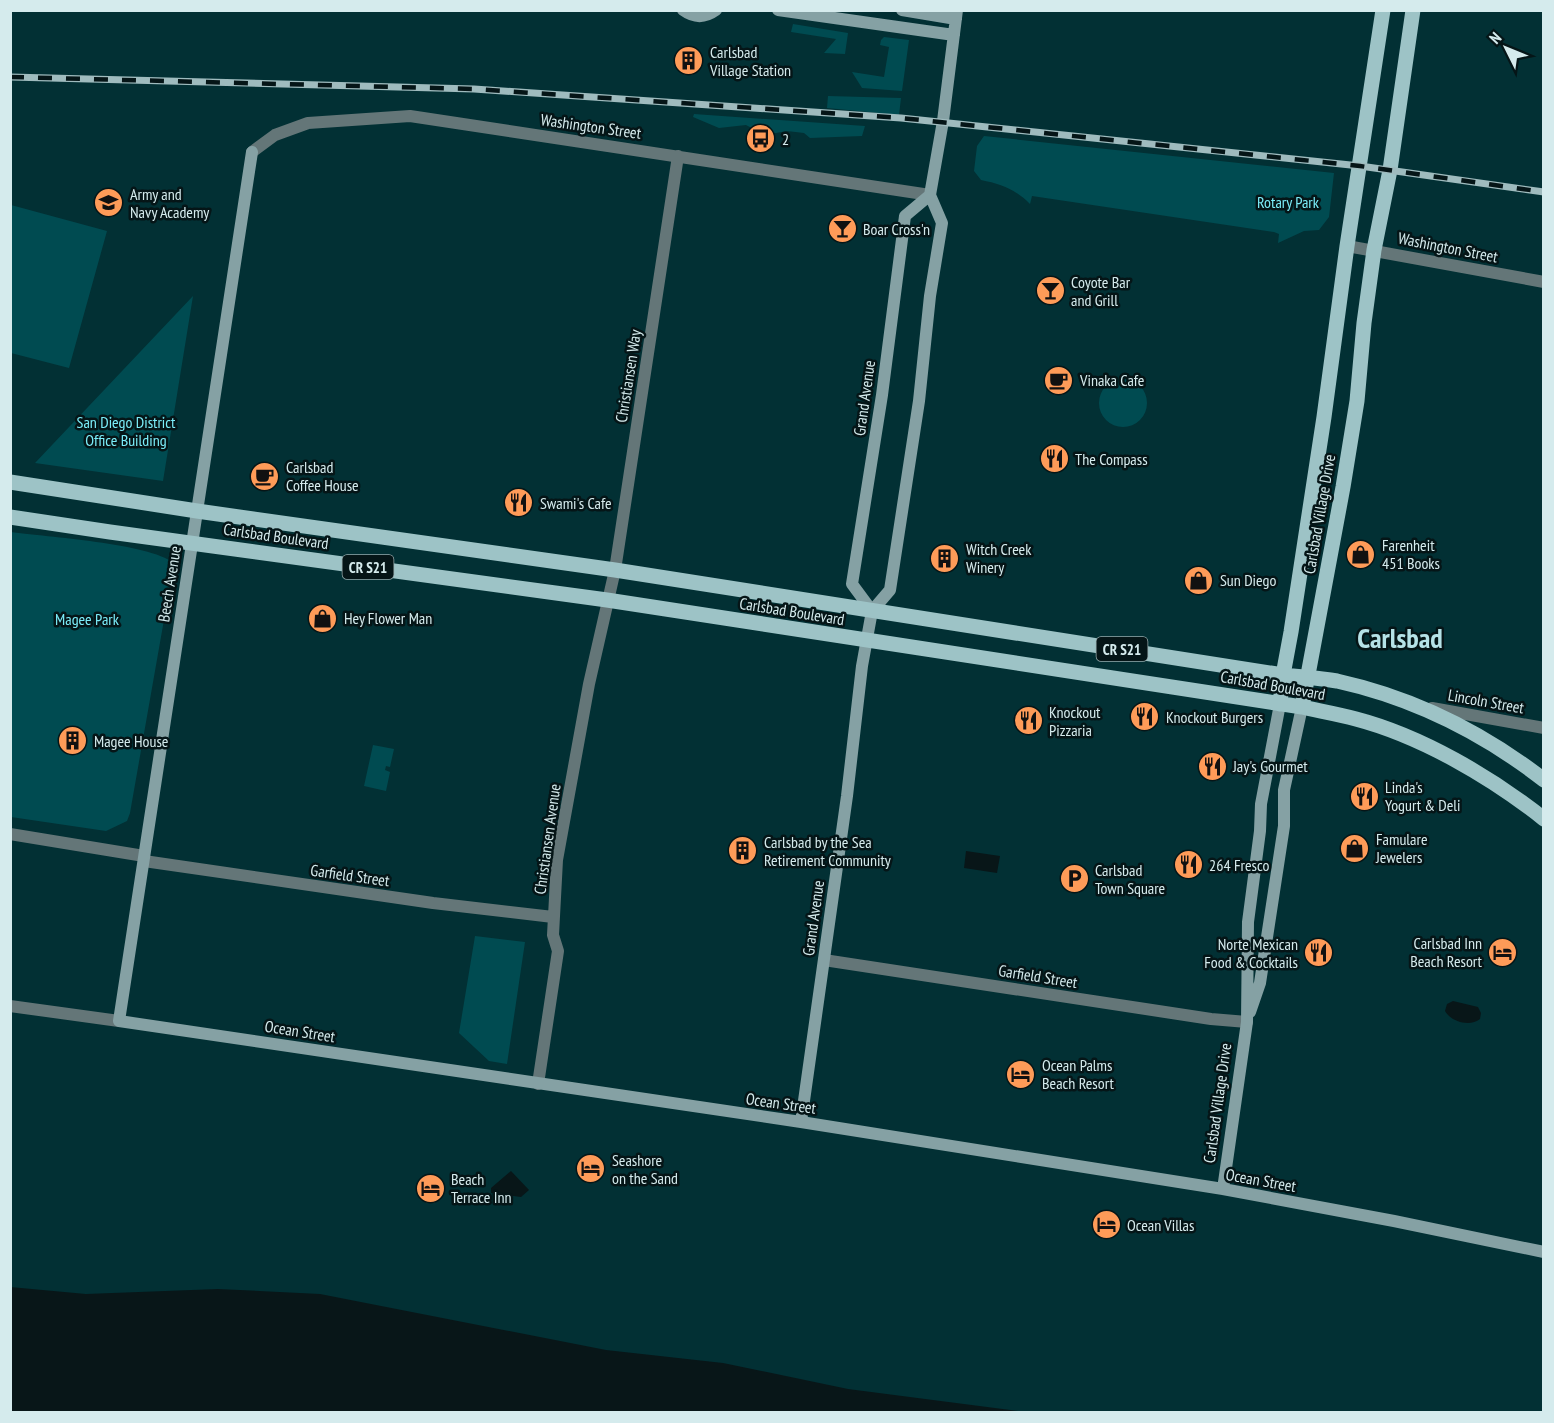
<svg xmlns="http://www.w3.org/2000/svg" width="1554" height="1423" font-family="'PT Sans Narrow',sans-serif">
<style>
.green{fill:#004b51}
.water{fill:#081618}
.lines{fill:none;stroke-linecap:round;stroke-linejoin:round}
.street{stroke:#647678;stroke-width:12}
.secondary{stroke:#85a1a4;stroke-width:12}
.primary{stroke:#9dc3c6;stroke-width:15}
.rail-casing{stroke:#9fbbbe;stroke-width:7}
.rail{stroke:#051517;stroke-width:4.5;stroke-dasharray:14;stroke-linecap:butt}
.labels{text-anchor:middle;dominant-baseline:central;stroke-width:5;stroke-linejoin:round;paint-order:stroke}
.shield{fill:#051517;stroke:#97abad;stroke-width:1.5}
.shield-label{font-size:15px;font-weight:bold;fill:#d5ebed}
.poi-label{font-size:16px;fill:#d5ebed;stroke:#051517;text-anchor:start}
.street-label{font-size:16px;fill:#d5ebed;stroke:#051517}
.park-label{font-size:16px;fill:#7bedf9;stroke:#051517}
.town-label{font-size:28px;font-weight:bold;fill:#b5e2e7;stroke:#051517}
</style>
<rect width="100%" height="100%" fill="#023034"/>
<!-- green -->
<path class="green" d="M793,24L848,33L845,54L824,53L836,39L791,32Z
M884,37L909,40L902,91L862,88L852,72L884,77L889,47L880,45L881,40Z
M828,96L901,98L899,115L827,108Z
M694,114L865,126L862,136L810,138L804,133L787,131L765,135L746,125L719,128L693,117Z
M984,136L1334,173L1329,217L1319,230L1304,231L1278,243L1279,234L1274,232L1032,196L1030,204C1015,189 1001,184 981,180L974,171L977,146Z
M11,205L107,231L69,368L11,353Z
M193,296L163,481L35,463Z
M1099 403a24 24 0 1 1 48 0a24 24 0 1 1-48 0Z
M11,532C47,537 148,543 174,563L130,813L127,821L106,831L11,817Z
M373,745L394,749L390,767L386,766L385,770L390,772L386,791L364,786Z
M475,936L525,942L507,1064L489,1061L459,1033Z"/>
<!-- water -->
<path class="water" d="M966,851L1000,856L997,873L964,868Z
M1453,1001L1478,1007L1481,1013L1480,1019C1470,1027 1451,1022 1445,1011L1447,1004Z
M511,1171L529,1190L521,1197L491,1193V1188Z
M10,1287L86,1294L218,1289L320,1294L606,1350L723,1363L848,1389L1026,1412H11Z"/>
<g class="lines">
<!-- street -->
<path class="street" d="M252,152L275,135L308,123L410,116L930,195
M1347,246L1544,282
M1432,708L1544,728
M10,834L144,856
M144,861L433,903L553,917
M824,960L1211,1019L1247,1022
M10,1006L119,1021
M538,1084L558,951L553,935L557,860L589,684L615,570L678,156"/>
<!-- secondary -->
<path class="secondary" d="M683,10C694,18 705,18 716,10
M778,10L954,35
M902,10L956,19
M252,152L119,1021L801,1122L1223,1189L1394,1221L1544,1252
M872,611L852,584L882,395L905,216L930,195
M1250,1012L1260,983L1284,826V790L1302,707
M801,1122L847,796L862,666L872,611L890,590L919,401L930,296L942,223L930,195L943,121L957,10
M1223,1189L1247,1022L1248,922L1260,831L1261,804L1280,704"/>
<!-- primary -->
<path class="primary" d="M10,482L197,511L615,570L1283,675C1301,677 1320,678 1337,681C1414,698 1482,732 1544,780
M10,517L110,532L607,600L1302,707C1320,711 1338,714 1356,719C1421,736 1491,777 1544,819
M1280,704L1283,675L1291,632L1324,417L1347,246L1383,10
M1302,707L1343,487L1357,401L1364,323L1374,250L1390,170L1413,10"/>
<defs>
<path id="rail" d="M10,77L474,89L901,118L1360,166L1544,192"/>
</defs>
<!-- rail casing -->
<use href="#rail" class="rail-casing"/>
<!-- rail -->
<use href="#rail" class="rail"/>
</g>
<!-- icons -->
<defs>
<symbol id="building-disc" viewBox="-11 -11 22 22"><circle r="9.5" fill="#fe9b58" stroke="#051517"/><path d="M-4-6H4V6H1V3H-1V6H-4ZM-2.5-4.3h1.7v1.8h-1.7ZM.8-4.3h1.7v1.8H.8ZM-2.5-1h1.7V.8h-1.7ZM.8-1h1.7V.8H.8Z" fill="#111"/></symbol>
<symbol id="bus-disc" viewBox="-11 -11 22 22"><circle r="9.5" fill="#fe9b58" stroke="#051517"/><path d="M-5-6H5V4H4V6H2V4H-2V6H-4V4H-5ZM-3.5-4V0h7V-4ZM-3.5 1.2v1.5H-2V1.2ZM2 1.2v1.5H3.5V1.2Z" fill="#111"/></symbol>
<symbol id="school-disc" viewBox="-11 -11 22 22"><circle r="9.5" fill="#fe9b58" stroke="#051517"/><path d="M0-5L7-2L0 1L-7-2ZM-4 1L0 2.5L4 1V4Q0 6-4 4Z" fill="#111"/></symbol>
<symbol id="bar-disc" viewBox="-11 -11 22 22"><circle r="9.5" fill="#fe9b58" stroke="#051517"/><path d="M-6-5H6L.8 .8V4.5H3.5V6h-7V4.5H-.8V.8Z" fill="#111"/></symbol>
<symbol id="cafe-disc" viewBox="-11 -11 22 22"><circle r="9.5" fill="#fe9b58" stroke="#051517"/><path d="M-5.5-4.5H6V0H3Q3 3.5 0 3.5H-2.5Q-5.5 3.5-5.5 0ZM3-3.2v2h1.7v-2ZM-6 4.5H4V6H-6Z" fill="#111"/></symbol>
<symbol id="restaurant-disc" viewBox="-11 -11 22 22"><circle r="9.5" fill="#fe9b58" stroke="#051517"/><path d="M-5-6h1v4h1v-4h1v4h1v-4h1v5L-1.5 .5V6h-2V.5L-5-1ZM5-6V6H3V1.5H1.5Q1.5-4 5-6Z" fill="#111"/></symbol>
<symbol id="shop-disc" viewBox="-11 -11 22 22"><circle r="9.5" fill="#fe9b58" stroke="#051517"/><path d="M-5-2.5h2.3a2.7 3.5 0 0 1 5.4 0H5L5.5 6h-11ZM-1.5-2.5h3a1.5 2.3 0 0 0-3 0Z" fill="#111"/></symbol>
<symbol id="parking-disc" viewBox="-11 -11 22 22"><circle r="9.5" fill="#fe9b58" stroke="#051517"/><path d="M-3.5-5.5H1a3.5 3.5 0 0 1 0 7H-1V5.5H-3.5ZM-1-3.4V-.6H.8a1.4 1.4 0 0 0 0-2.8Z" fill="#111"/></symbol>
<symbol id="hotel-disc" viewBox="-11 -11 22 22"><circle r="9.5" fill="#fe9b58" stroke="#051517"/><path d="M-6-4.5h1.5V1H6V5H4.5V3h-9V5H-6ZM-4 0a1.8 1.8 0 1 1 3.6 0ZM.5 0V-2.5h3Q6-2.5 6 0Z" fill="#111"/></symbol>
</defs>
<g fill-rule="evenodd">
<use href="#building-disc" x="672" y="44" width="33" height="33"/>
<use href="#bus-disc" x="744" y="122" width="33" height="33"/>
<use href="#school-disc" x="92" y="186" width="33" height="33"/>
<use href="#bar-disc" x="826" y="212" width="33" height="33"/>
<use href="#bar-disc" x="1034" y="274" width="33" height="33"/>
<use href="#cafe-disc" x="1042" y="364" width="33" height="33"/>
<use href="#restaurant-disc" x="1038" y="442" width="33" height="33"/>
<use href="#cafe-disc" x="248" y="460" width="33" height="33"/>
<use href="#restaurant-disc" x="502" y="486" width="33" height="33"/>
<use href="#shop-disc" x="1344" y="538" width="33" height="33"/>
<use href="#building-disc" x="928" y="542" width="33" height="33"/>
<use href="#shop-disc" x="1182" y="564" width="33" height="33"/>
<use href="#shop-disc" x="306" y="602" width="33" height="33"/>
<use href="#restaurant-disc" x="1128" y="700" width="33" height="33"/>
<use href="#restaurant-disc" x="1012" y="704" width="33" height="33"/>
<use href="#building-disc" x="56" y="724" width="33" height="33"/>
<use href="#restaurant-disc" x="1196" y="750" width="33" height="33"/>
<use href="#restaurant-disc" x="1348" y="780" width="33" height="33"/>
<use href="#shop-disc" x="1338" y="832" width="33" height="33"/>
<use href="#building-disc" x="726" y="834" width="33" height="33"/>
<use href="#restaurant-disc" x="1172" y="848" width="33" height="33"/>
<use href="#parking-disc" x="1058" y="862" width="33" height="33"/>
<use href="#hotel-disc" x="1486" y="936" width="33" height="33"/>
<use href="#restaurant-disc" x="1302" y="936" width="33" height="33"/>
<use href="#hotel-disc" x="1004" y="1058" width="33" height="33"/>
<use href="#hotel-disc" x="574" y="1152" width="33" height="33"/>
<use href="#hotel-disc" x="414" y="1172" width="33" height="33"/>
<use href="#hotel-disc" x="1090" y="1208" width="33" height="33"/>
</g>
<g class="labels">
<!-- shield labels -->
<g class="shield">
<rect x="342.5" y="555" width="51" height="24" rx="4.5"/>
<rect x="1096.5" y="637" width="51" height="24" rx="4.5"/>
</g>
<g class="shield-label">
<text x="368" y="567">CR S21</text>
<text x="1122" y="649">CR S21</text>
</g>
<!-- poi labels -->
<g class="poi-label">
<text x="710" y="52">Carlsbad<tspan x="710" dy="18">Village Station</tspan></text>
<text x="782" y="139">2</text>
<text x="130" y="194">Army and<tspan x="130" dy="18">Navy Academy</tspan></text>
<text x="863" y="229">Boar Cross'n</text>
<text x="1071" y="282">Coyote Bar<tspan x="1071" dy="18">and Grill</tspan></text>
<text x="1080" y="380">Vinaka Cafe</text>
<text x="1075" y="459">The Compass</text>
<text x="286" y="467">Carlsbad<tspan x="286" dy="18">Coffee House</tspan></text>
<text x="540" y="503">Swami's Cafe</text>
<text x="1382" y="545">Farenheit<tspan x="1382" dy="18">451 Books</tspan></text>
<text x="966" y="549">Witch Creek<tspan x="966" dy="18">Winery</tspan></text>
<text x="1220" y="580">Sun Diego</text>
<text x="344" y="618">Hey Flower Man</text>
<text x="1049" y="712">Knockout<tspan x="1049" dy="18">Pizzaria</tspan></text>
<text x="1166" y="717">Knockout Burgers</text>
<text x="94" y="741">Magee House</text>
<text x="1233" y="766">Jay's Gourmet</text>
<text x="1385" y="787">Linda's<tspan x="1385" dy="18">Yogurt &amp; Deli</tspan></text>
<text x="1376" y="839">Famulare<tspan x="1376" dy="18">Jewelers</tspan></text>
<text x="764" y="842">Carlsbad by the Sea<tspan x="764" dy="18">Retirement Community</tspan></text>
<text x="1209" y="865">264 Fresco</text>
<text x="1095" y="870">Carlsbad<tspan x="1095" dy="18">Town Square</tspan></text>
<text x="1482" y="943" text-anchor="end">Carlsbad Inn<tspan x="1482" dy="18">Beach Resort</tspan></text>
<text x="1298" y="944" text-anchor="end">Norte Mexican<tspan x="1298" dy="18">Food &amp; Cocktails</tspan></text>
<text x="1042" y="1065">Ocean Palms<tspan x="1042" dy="18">Beach Resort</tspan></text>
<text x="612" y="1160">Seashore<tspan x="612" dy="18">on the Sand</tspan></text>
<text x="451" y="1179">Beach<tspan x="451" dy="18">Terrace Inn</tspan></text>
<text x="1127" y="1225">Ocean Villas</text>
</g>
<!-- street labels -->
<g class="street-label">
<text transform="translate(591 126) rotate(8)">Washington Street</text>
<text transform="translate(1448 247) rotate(11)">Washington Street</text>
<text transform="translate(628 376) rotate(-81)">Christiansen Way</text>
<text transform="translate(864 398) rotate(-82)">Grand Avenue</text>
<text transform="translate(1319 514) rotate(-80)">Carlsbad Village Drive</text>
<text transform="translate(276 536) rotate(8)">Carlsbad Boulevard</text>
<text transform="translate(169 584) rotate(-81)">Beech Avenue</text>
<text transform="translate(792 611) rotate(9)">Carlsbad Boulevard</text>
<text transform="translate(1273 685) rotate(10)">Carlsbad Boulevard</text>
<text transform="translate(1486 701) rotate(10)">Lincoln Street</text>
<text transform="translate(547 839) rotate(-82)">Christiansen Avenue</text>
<text transform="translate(350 875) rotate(8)">Garfield Street</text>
<text transform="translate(813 918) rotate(-82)">Grand Avenue</text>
<text transform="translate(1038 976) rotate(9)">Garfield Street</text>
<text transform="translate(300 1031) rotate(9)">Ocean Street</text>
<text transform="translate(781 1103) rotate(8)">Ocean Street</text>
<text transform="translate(1217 1103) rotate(-82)">Carlsbad Village Drive</text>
<text transform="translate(1261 1180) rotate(10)">Ocean Street</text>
</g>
<!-- park labels -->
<g class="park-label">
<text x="1288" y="202">Rotary Park</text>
<text x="126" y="422">San Diego District<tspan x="126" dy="18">Office Building</tspan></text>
<text x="87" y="619">Magee Park</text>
</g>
<!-- town labels -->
<g class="town-label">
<text x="1400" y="637">Carlsbad</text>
</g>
</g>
<!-- border -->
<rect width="1554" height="1423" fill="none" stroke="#d5ebed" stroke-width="24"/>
<!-- north arrow -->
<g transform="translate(1506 48) rotate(313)" stroke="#051517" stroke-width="4.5" paint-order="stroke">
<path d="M0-4.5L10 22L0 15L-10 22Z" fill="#d5ebed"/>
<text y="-9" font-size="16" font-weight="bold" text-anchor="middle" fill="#d5ebed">N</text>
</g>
</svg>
